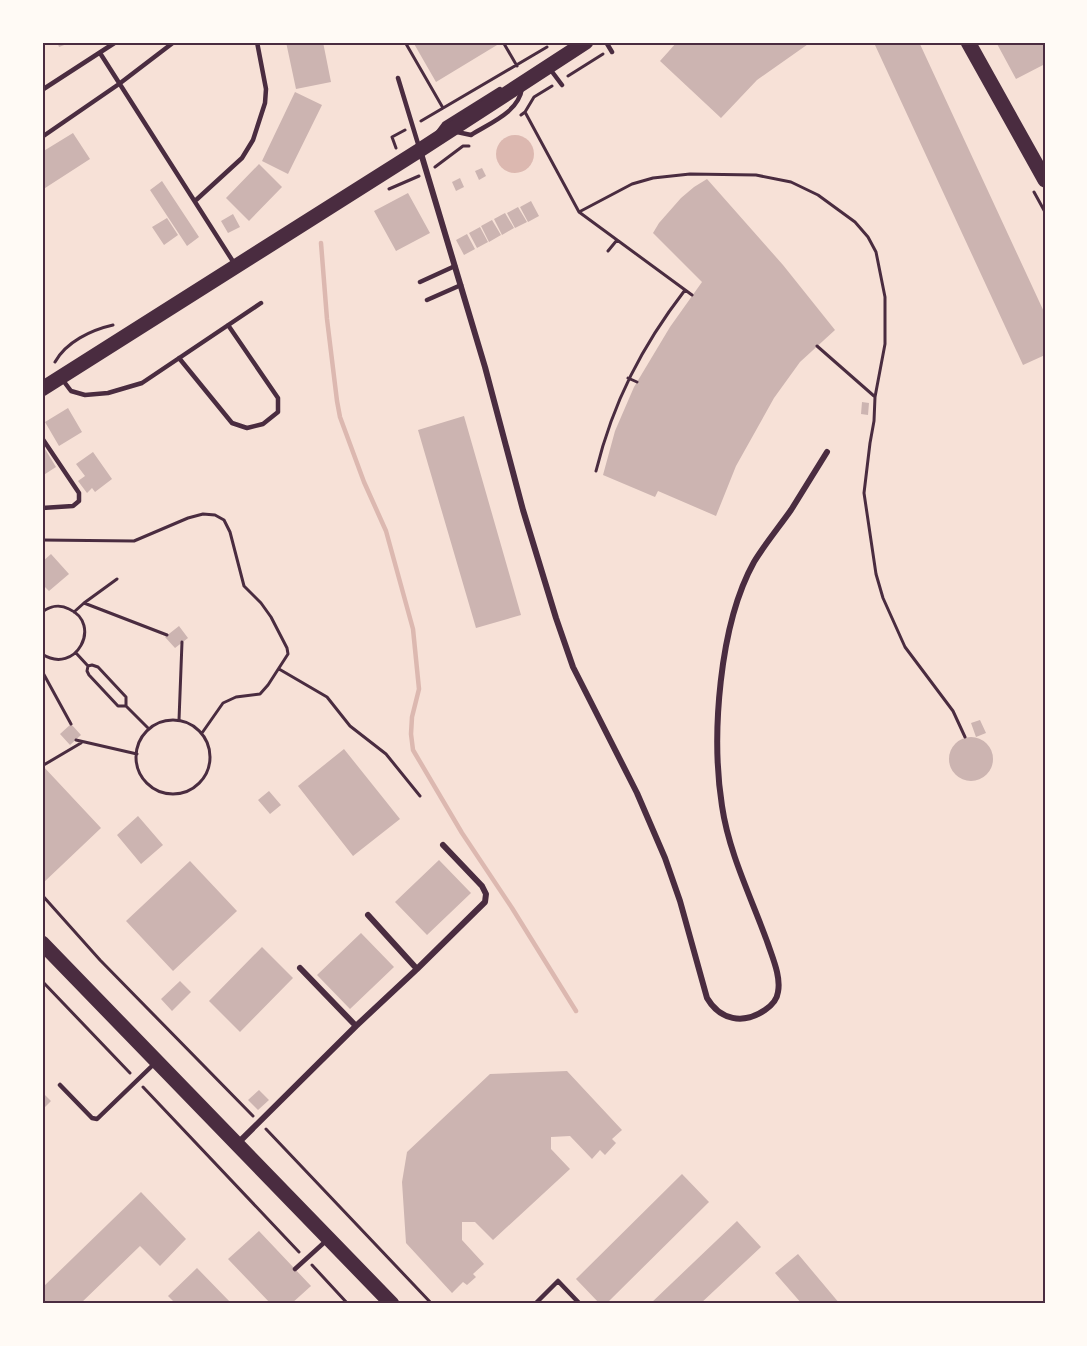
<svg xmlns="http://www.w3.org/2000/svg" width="1087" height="1346" font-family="Lato,sans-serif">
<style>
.water{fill:#dcb8b0}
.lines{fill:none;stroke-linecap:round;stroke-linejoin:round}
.stream{stroke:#dcb8b0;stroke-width:4.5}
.building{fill:#ccb4b1}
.path{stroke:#4a2c40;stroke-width:3}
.service{stroke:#4a2c40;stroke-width:4.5}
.minor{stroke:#4a2c40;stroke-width:6}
.primary{stroke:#4a2c40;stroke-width:15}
.neatline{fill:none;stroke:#4a2c40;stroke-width:2}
</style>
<rect width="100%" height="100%" fill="#f7e1d7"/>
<!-- water -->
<path class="water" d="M496 154a19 19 0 1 1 38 0a19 19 0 1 1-38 0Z"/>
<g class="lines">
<!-- stream -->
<path class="stream" d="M321,243L327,319L337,401L340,417L364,482L386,531L413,629L419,689L412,717L411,734L413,750L462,833L512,908L576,1011"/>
</g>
<!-- building -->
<path class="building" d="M57,42H72L59,47Z
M286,42H323L331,82L296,89Z
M413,42H502L436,82Z
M677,42H811L757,80L721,118L660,61Z
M882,42H919L1045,314V355L1023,365L875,45Z
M996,42H1045V64L1016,79Z
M295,92L322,105L288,174L262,161Z
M73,133L90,159L42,190V152Z
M259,164L282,187L249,221L226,198Z
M482,168L486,176L479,180L475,171Z
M460,178L464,187L456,191L452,182Z
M707,179L783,265L835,330L800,362L774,398L736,466L716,516L658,491L655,497L603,475L615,431L634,387L670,327L702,282L653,233L659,223L681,198L694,187Z
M162,181L199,237L187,246L150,190Z
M408,193L430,233L396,251L374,211Z
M531,201L539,216L528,222L520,207Z
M518,207L527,222L515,228L507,213Z
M505,213L514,228L502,235L494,219Z
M233,214L240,227L228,233L221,221Z
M167,218L178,235L164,245L152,227Z
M492,220L501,235L489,242L481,226Z
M480,227L488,242L477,248L469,233Z
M467,234L475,249L464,255L456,240Z
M862,402L869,403L868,415L861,414Z
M68,408L82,432L59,446L45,422Z
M464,416L521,615L476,628L418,430Z
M42,444L56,467L42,476Z
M93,452L112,479L95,492L92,488L87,493L78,481L85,476L76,464Z
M51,554L69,574L49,591L42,584V562Z
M179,626L188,638L175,648L165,637Z
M980,720L986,733L976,737L971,723Z
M71,724L81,735L70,745L60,734Z
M949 759a22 22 0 1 1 44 0a22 22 0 1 1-44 0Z
M344,749L400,819L353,856L298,786Z
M42,765L101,828L42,884Z
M269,791L281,805L270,814L258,800Z
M138,816L163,845L141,864L117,835Z
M439,860L471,893L427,935L395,902Z
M190,861L237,911L173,971L126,921Z
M361,933L394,967L350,1009L317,975Z
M262,947L293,978L240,1032L209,1001Z
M180,981L191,992L172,1011L161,999Z
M567,1071L622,1130L612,1139L616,1143L605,1155L600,1150L592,1159L570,1136L551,1137V1149L570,1169L493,1240L475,1222H462V1240L484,1264L473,1274L476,1277L467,1285L463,1282L452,1293L406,1243L402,1182L407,1152L490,1074Z
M259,1090L269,1100L258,1110L248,1100Z
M42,1092L51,1101L42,1110Z
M682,1174L709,1202L606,1304H600L576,1279Z
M141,1192L186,1239L160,1266L140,1246L80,1304H42V1288Z
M737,1221L761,1247L700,1304H650Z
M259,1231L311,1286L291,1304H271L228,1259Z
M798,1254L840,1304H802L775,1273Z
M197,1268L232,1304H176L168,1296Z"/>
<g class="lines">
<!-- path -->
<path class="path" d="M405,42L443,108
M503,42L517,66
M568,76L603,54
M525,112L579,212L692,295
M521,115L525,112L534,97L552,86
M421,121L547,47
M396,148L392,137L405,130
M435,167L463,146H469
M389,189L419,176
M1034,192L1045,212
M579,212L632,184L653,178L690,174L756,175L791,182L818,195L855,222L868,237L876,252L885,297V344L875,397L874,421L870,443L864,493L876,574L883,598L905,647L953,711L965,737
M608,251L617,240
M817,346L874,396
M55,362C66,342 91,330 113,325
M628,378L637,382
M596,471C613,402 642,346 685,290
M42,540L134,541L188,518L203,514L215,515L224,520L230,532L244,586L261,603L271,617L287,648L288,654L268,685L260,694L236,697L223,703L202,733
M84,603L117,579
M42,612C50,606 60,604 69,609C103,624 76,676 42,654
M74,612L84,603L167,635
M76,653L88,666
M92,665L98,667L126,697V706H118L89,675L87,671L88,666Z
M279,669L327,697L350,726L386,754L420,796
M42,671L71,724
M126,706L149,729
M179,720L182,642
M136 757a37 37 0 1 1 74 0a37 37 0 1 1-74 0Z
M76,740L137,754
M42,766L81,743
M42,895L100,960L253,1116
M42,981L130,1073
M143,1087L299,1252
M266,1129L432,1304
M312,1265L348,1304"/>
<!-- service -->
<path class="service" d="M606,42L612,52
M100,53L234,263
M550,69L562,85
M398,78L419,147
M42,90L116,42
M438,132L444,124L500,89
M457,132L471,135C490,123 519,112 522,88
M42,137L119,84L174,42
M195,201L242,158L253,140L265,103L266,89L257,42
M420,282L455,266
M427,300L461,285
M179,358L232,423L247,428L263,424L278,412V398L228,325
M62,379L71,391L85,395L108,393L142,383L261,303
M42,438L79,493V501L73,506L42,508
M60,1085L92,1118L97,1119L154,1064
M295,1269L327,1240
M535,1304L558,1281L580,1304"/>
<!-- minor -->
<path class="minor" d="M420,150L485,367L523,510L556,618L573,667L637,793L665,858L680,901L707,998C720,1020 743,1025 765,1010C771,1006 777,1000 778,992C781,977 773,959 768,944C752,899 729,854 722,806C711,736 719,625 754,562C765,544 779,527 791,510C803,491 815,471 827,452
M417,969L485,902L486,894L482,886L443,845
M356,1026L417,969L368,915
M238,1143L356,1026L300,968"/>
<!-- primary -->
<path class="primary" d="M968,42L1045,180
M42,389L420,150L586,42
M42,943L392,1304"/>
</g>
<!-- border -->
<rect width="1087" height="1346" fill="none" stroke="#fffaf5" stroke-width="87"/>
<rect x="44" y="44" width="1000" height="1258" class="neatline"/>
</svg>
